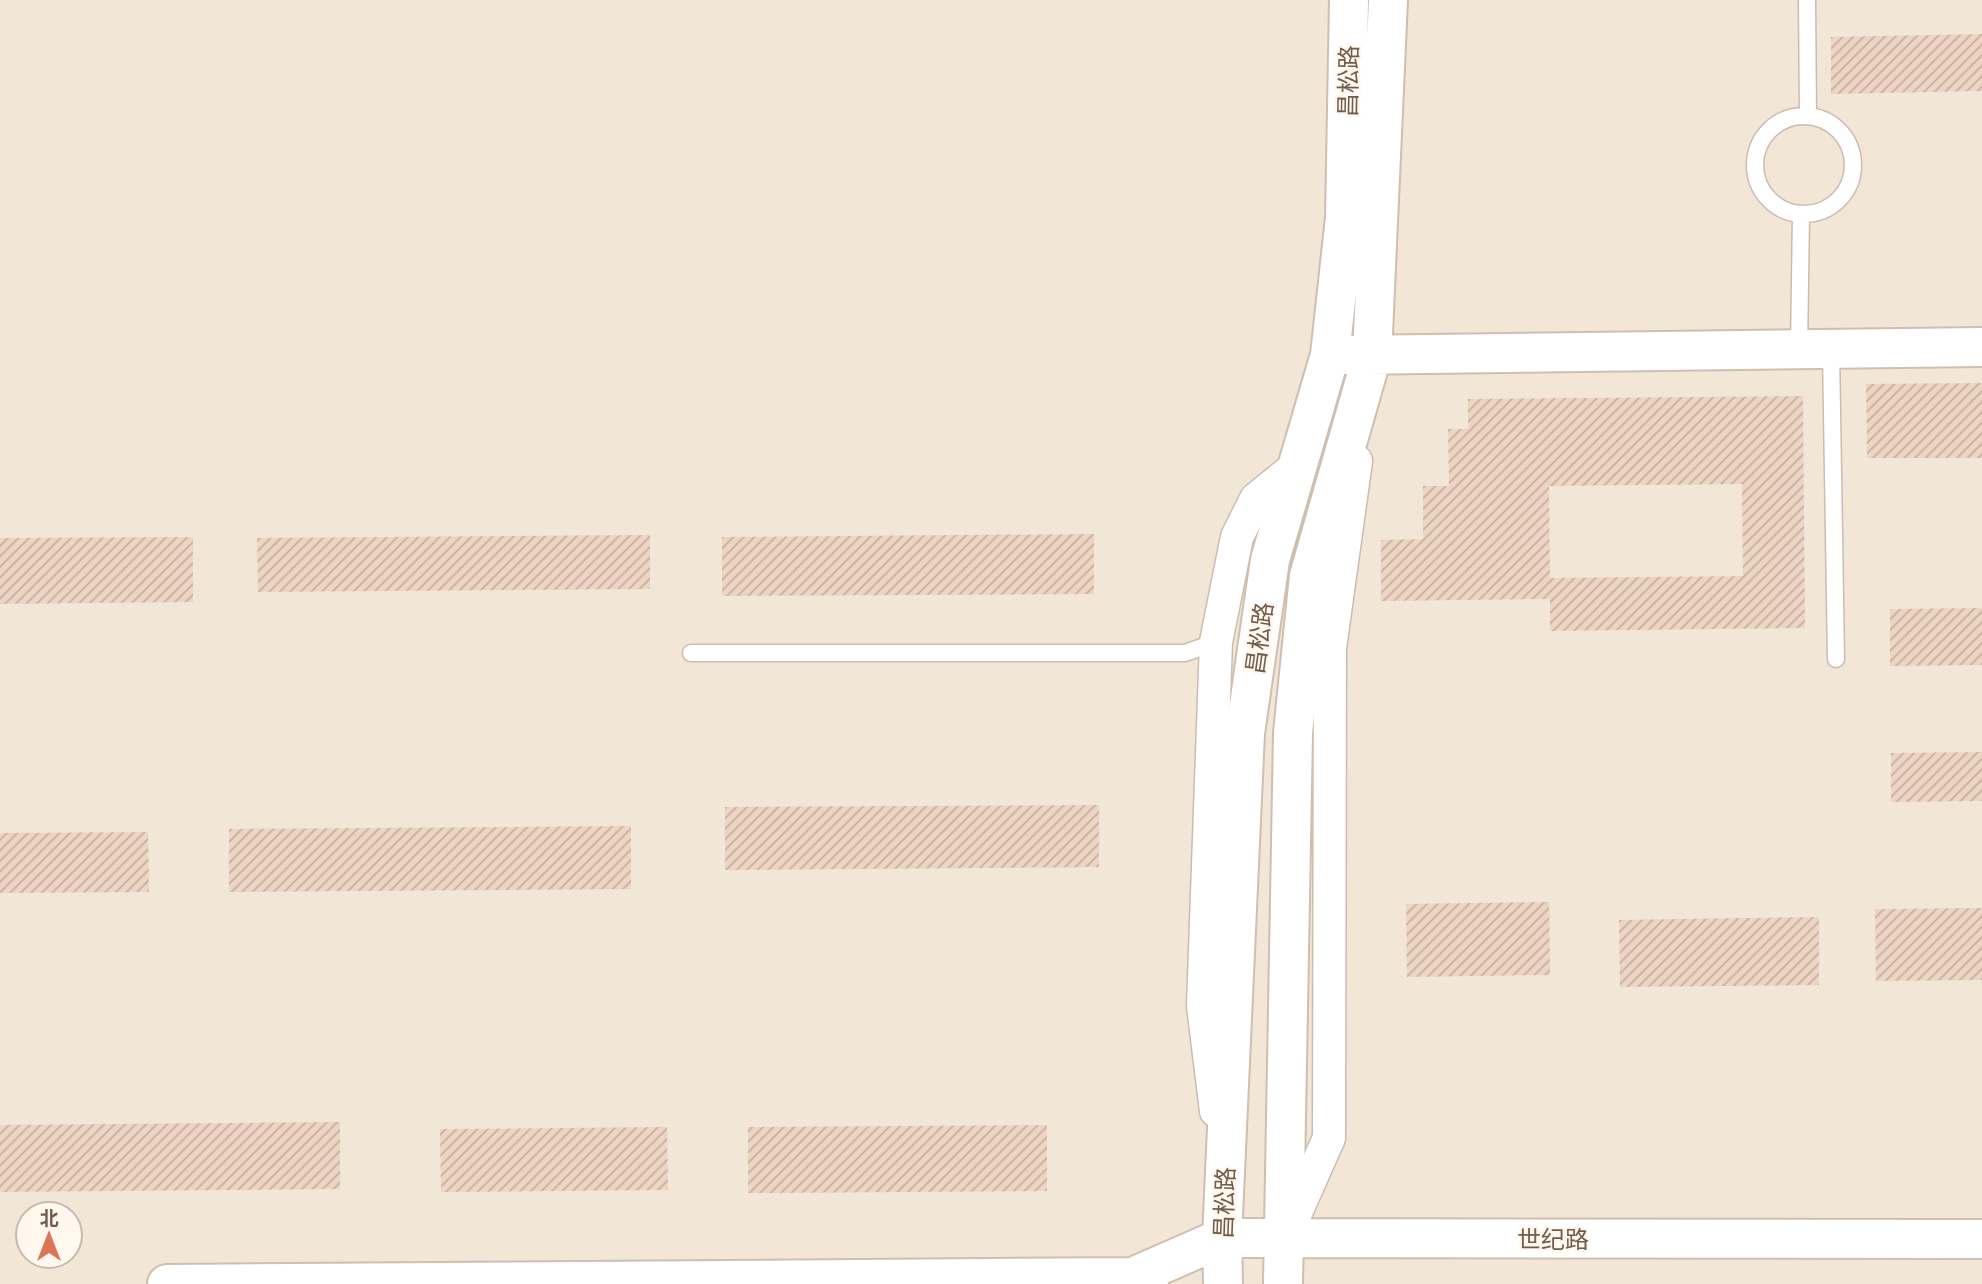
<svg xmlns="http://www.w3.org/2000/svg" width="1982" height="1284" font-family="'Archivo Narrow','Noto Sans SC',sans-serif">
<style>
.residential{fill:#f2e6d7;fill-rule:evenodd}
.building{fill:url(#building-hatch);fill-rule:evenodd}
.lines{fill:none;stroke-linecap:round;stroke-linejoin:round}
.lane-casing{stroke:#ccbcaf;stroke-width:19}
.street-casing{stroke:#ccbcaf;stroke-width:35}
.secondary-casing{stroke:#d0beaf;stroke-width:42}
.lane{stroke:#fff;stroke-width:16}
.street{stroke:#fff;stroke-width:32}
.secondary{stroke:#fff;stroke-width:38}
.labels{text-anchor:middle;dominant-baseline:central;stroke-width:5;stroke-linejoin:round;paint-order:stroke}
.street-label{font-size:24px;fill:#735c4e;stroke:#fef8ee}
</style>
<defs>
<pattern id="building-hatch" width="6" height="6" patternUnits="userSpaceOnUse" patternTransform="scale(1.75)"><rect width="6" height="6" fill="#eed4c2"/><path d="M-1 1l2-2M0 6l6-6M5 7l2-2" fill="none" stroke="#c5afa0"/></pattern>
</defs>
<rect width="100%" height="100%" fill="#fbf4e8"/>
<!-- residential -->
<path class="residential" d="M0,0H1982V1284H0ZM28,1214H70V1256H28Z"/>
<!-- building -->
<path class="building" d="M1982,34V91L1831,94V37Z
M1982,383V458H1867L1866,384Z
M1803,396L1805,628L1550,631V599L1381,601V540L1423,539V486H1449L1448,429H1468V399ZM1742,484L1743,576L1550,578L1549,486Z
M1094,534V594L722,596V537Z
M650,535V589L258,592L257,538Z
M193,537V602L0,604V538Z
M1982,608V665L1890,666V609Z
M1982,752V801L1891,802V753Z
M1099,805V867L725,870V807Z
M631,826V889L229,892V829Z
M148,832L149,892L0,893V833Z
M1549,902L1550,975L1407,977L1406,904Z
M1982,908V980L1876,981L1875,909Z
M1819,917V985L1620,987L1619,920Z
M340,1122V1189L0,1192V1125Z
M1047,1125V1191L748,1193V1127Z
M667,1127L668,1190L441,1192L440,1129Z"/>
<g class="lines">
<defs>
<path id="lane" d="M1807,0L1808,116
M1755 165a49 49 0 1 1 98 0a49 49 0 1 1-98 0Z
M1831,349L1836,659
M1799,350L1801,214
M691,653H1185L1216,642"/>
<path id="street" d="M1216,1111L1203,1006L1216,642L1237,537L1256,499L1298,465
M1286,1235L1329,1138L1330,648L1356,461"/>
<path id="secondary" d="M1347,355L1982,347
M1133,1277L1222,1238L1982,1239
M167,1284L1133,1277L1149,1284
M1223,1284L1222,1238L1245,733L1270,560L1330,355L1345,218L1349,0
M1283,1284L1293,733L1309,576L1372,356L1388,0"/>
</defs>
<!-- lane casing -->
<use href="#lane" class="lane-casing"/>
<!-- street casing -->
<use href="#street" class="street-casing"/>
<!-- secondary casing -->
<use href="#secondary" class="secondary-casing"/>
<!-- lane -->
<use href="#lane" class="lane"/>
<!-- street -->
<use href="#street" class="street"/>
<!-- secondary -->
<use href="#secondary" class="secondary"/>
</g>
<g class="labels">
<!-- street labels -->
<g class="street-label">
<text transform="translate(1348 81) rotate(-89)">昌松路</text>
<text transform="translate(1259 638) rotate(-82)">昌松路</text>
<text transform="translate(1224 1203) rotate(-88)">昌松路</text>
<text x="1553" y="1239">世纪路</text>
</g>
</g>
<!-- north arrow -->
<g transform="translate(49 1235)"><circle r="33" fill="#fef8ee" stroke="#c6baae" stroke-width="2"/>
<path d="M0-5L12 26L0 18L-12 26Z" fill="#da7657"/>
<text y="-10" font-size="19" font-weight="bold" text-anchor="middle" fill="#735c4e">北</text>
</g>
</svg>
